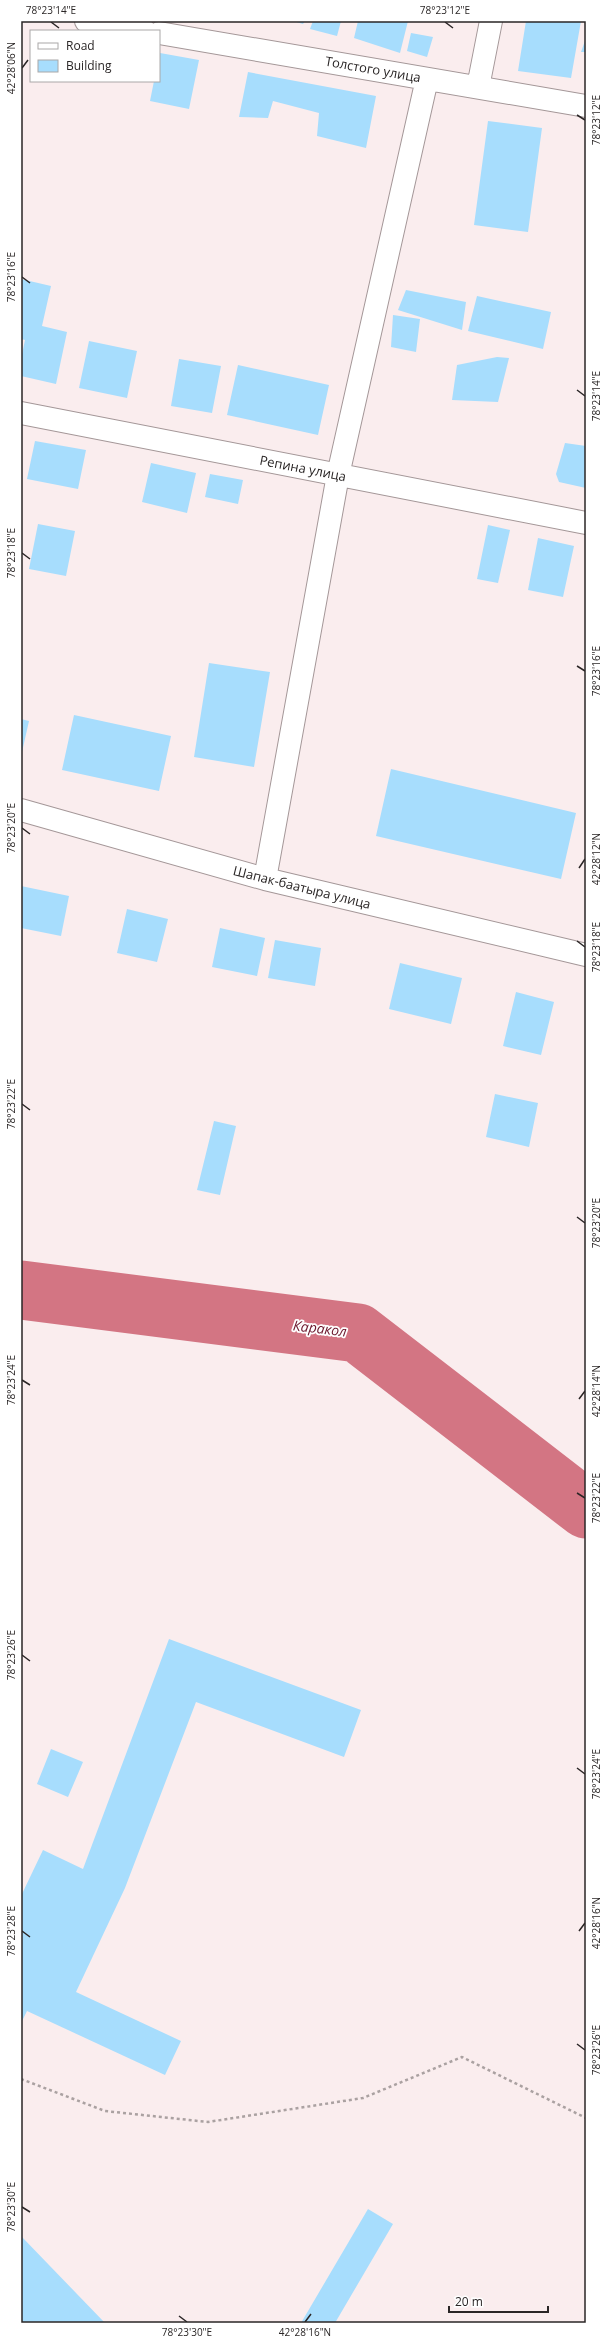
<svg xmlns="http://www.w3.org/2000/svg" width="607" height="2344" font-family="'Open Sans',sans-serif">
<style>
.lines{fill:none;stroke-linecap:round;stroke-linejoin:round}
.river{stroke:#d37583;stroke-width:59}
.building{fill:#a7ddfd}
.minor-casing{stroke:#a49798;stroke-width:24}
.path{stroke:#aaa1a1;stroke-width:2.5;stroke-dasharray:3 3;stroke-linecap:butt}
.minor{stroke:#fff;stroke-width:22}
.ticks{fill:none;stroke:#2a2626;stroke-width:1.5}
.labels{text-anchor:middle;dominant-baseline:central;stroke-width:3.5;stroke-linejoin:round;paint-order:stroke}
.street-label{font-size:13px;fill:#2a2626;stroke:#fff}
.water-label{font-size:14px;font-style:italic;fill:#6b162c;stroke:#fff}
.neatline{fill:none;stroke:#2a2626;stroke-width:1.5}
.ticks-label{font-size:10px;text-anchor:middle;fill:#2a2626}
</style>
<rect width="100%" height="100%" fill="#faedee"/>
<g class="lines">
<!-- river -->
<path class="river" d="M21,1290L358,1333L586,1509"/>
</g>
<!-- building -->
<path class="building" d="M293,21H305L303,24Z
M313,21H341L337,36L310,29Z
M358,21H408L400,53L354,38Z
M526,21H581L571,78L518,71Z
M411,33L433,37L427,57L407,51Z
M586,38V52H581Z
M160,53L199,60L189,109L150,101L154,81H159Z
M248,72L376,96L366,148L317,136L319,113L273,101L268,118L239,117Z
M488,121L542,128L528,232L474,225Z
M21,279L51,286L42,326L67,332L56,384L21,376V359L25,340L21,339Z
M406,290L466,302L462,330L398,310Z
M477,296L551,312L543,349L468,331Z
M393,315L420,319L416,352L391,347Z
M89,341L137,351L127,398L79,388Z
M497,357L509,358L498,402L452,400L457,365Z
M179,359L221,366L212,413L171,406Z
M238,365L329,385L318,435L227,415Z
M35,441L86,450L78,489L27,479Z
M565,443L586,446V488L559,482L556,474Z
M151,463L196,473L187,513L142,502Z
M210,474L243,480L238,504L205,497Z
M38,524L75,531L66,576L29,569Z
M488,525L510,530L498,583L477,579Z
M538,538L574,546L563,597L528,590Z
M209,663L270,672L254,767L194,757Z
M74,715L171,736L159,791L62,770Z
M21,719L29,721L22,752H21Z
M391,769L576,813L561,879L376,836Z
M21,886L69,896L61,936L21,928Z
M127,909L168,919L157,962L117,953Z
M220,928L265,938L257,976L212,967Z
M275,940L321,948L315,986L268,978Z
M400,963L462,978L451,1024L389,1009Z
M516,992L554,1002L541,1055L503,1046Z
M495,1094L538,1103L529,1147L486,1137Z
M214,1121L236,1126L220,1195L197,1190Z
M169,1639L361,1710L344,1757L196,1702L125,1888L76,1992L181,2041L165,2075L27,2011L21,2023V1896L43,1850L83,1869Z
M51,1749L83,1762L68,1797L37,1784Z
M368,2209L393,2224L335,2323H301Z
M21,2236L105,2323H21Z"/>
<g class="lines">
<defs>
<path id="minor" d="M86,21L145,31
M159,33L586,106
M478,87L491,21
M21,413L586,523
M21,810L265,879L586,955
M265,879L338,475L427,79"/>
</defs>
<!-- minor casing -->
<use href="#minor" class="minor-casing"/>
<!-- path -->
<path class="path" d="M21,2079L105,2111L208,2122L363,2098L462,2057L586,2118"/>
<!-- minor -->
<use href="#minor" class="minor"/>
</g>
<!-- ticks -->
<path class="ticks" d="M51,22L59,28M445,22L453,28M22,68L28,60M577,115L585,120M22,277L30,283M577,390L585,396M22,553L30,559M577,666L585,671M22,828L30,834M579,868L585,859M577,941L585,947M22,1104L30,1110M577,1217L585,1223M22,1380L30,1385M579,1399L585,1391M577,1493L585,1498M22,1655L30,1661M577,1768L585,1774M22,1931L30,1937M579,1931L585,1923M577,2044L585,2050M22,2207L30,2212M179,2316L187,2322M305,2322L311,2314"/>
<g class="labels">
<!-- street labels -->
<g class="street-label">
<text transform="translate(373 69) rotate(10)">Толстого улица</text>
<text transform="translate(303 468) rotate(11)">Репина улица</text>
<text transform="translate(302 887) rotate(14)">Шапак-баатыра улица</text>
</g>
<!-- water labels -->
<g class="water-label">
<text transform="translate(320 1328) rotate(7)">Каракол</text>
</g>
</g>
<!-- border -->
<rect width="607" height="2344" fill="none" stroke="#ffffff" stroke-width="44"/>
<!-- legend -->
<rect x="30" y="30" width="130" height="52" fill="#ffffff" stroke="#aaa8a8"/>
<rect x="38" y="43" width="20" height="6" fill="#ffffff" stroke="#aaa8a8"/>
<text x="66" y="50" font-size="12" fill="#2a2626">Road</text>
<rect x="38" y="60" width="20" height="12" fill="#a7ddfd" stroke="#aaa8a8"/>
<text x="66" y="70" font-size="12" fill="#2a2626">Building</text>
<!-- scale -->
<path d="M449 2306v6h99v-6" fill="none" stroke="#2a2626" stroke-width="2"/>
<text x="455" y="2306" font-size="12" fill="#2a2626" stroke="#ffffff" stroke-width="3" paint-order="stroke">20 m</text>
<rect x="22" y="22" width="563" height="2300" class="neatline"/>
<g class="ticks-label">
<text x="51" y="14">78°23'14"E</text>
<text x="445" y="14">78°23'12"E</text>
<text transform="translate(11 68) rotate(-90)" y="4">42°28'06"N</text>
<text transform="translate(596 120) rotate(-90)" y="4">78°23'12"E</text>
<text transform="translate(11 277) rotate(-90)" y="4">78°23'16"E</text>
<text transform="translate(596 396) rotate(-90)" y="4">78°23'14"E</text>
<text transform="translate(11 553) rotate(-90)" y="4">78°23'18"E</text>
<text transform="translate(596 671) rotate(-90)" y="4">78°23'16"E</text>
<text transform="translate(11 828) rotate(-90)" y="4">78°23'20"E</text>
<text transform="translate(596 859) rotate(-90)" y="4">42°28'12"N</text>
<text transform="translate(596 947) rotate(-90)" y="4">78°23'18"E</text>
<text transform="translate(11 1104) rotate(-90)" y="4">78°23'22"E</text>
<text transform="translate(596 1223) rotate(-90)" y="4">78°23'20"E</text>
<text transform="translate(11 1380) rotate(-90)" y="4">78°23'24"E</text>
<text transform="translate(596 1391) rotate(-90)" y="4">42°28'14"N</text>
<text transform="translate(596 1498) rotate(-90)" y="4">78°23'22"E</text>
<text transform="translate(11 1655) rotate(-90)" y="4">78°23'26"E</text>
<text transform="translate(596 1774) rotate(-90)" y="4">78°23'24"E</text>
<text transform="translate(596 1923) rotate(-90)" y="4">42°28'16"N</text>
<text transform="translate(11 1931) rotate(-90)" y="4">78°23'28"E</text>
<text transform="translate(596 2050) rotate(-90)" y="4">78°23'26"E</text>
<text transform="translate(11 2207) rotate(-90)" y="4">78°23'30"E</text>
<text x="187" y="2336">78°23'30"E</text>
<text x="305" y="2336">42°28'16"N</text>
</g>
</svg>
